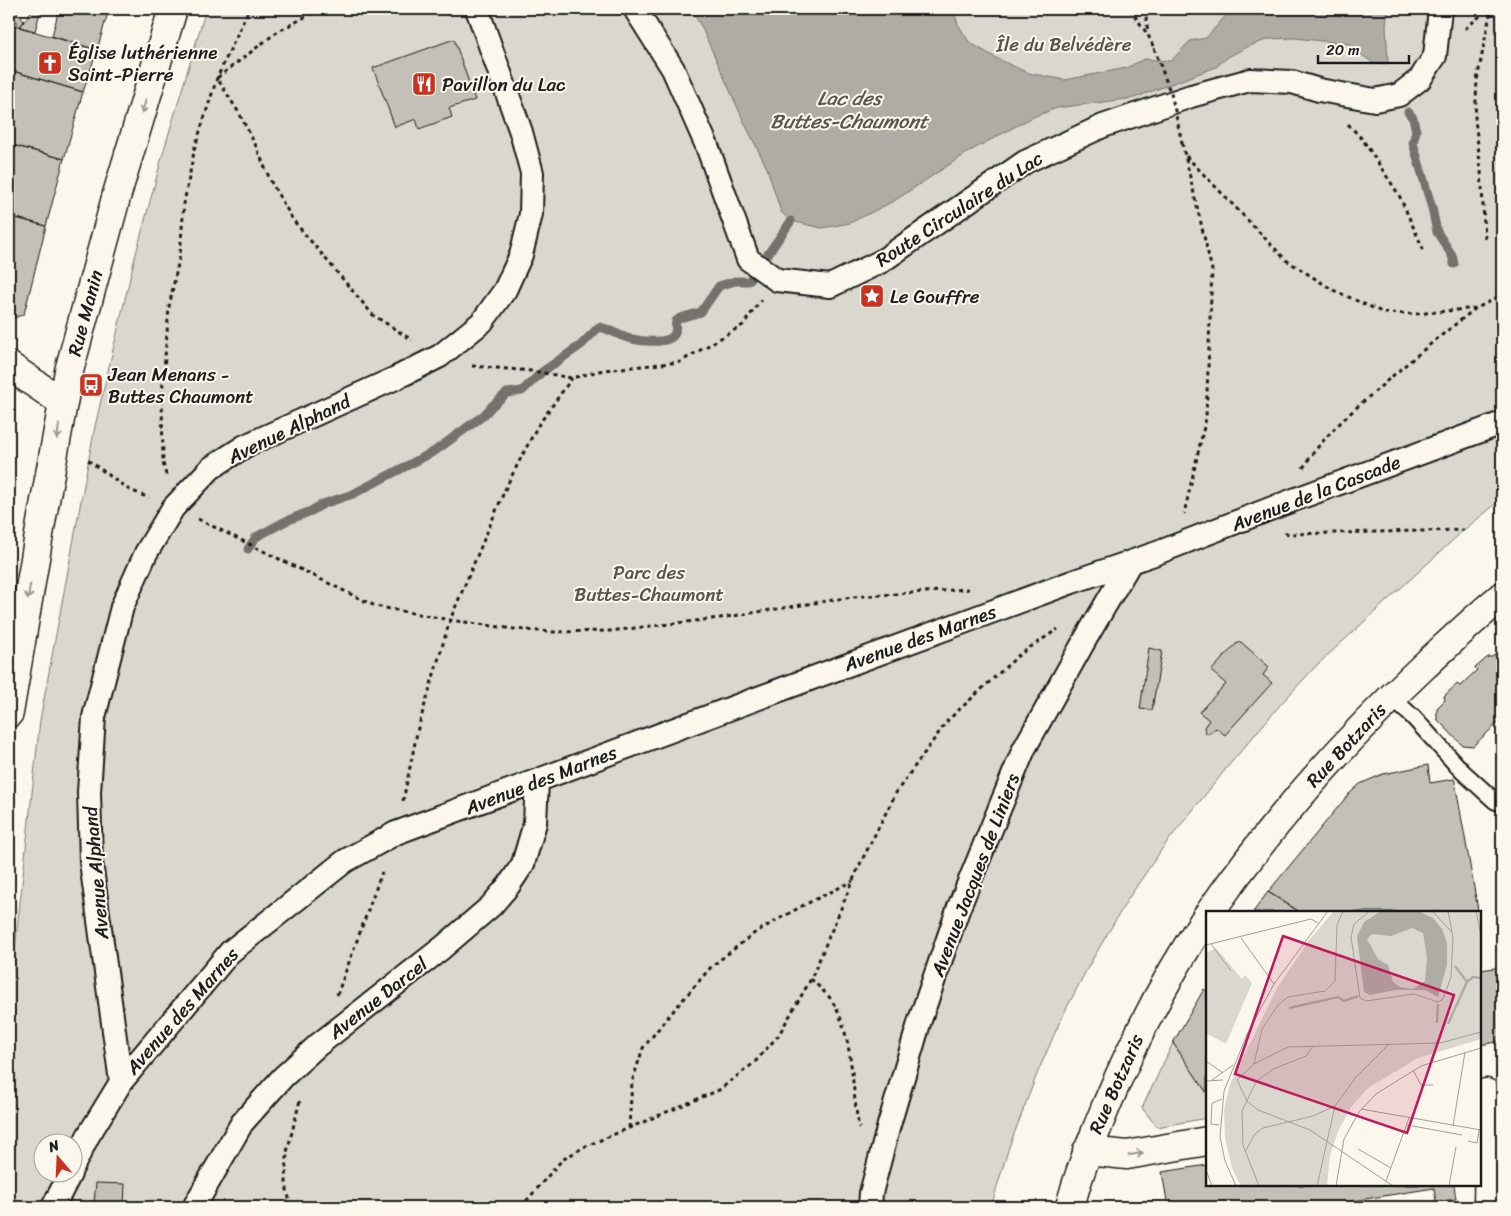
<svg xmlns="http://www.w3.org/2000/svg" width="1511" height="1216" font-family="Sriracha,sans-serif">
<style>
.green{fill:#dad7ce;stroke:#7b7a75;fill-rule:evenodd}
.water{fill:#afaca5;stroke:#74726e}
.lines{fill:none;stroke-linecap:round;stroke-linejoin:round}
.stream{stroke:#74726e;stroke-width:9}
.building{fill:#c3c0b8;stroke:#1c1c1c}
.service-casing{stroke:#1c1c1c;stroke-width:19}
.pedestrian-casing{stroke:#1c1c1c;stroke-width:26}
.minor-casing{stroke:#1c1c1c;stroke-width:31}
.tertiary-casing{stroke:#1c1c1c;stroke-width:31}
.path{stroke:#1c1c1c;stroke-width:3;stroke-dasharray:4 4;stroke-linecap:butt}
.service{stroke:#fbf7ec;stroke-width:15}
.pedestrian{stroke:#fbf7ec;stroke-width:22}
.minor{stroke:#fbf7ec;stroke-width:28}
.tertiary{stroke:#fbf7ec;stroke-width:28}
.path-bridge{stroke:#1c1c1c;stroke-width:3;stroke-dasharray:4 4;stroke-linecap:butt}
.oneway{stroke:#97948e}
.labels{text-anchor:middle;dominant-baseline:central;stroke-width:4;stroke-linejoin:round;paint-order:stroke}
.park-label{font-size:19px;fill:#555451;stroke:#fbf7ec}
.poi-label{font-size:19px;fill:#1c1c1c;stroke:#fbf7ec;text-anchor:start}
.street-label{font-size:19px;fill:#1c1c1c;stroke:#fbf7ec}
.water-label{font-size:20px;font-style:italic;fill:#575653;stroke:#fbf7ec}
.inset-river{fill:none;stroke:#afaca5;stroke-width:2.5}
.inset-road{fill:none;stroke:#a29f99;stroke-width:1}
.view{fill:#c2185b;fill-opacity:0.15;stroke:#c2185b;stroke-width:2.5}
.inset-edge{fill:none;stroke:#1c1c1c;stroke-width:2.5}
</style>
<rect width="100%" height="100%" fill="#fbf7ec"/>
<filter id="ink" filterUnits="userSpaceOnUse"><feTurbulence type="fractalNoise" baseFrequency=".02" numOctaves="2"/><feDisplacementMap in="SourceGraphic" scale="10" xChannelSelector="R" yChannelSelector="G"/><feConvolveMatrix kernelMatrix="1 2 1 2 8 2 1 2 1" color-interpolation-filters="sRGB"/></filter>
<g filter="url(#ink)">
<!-- green -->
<path class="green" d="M206,9H1502V499L1464,530L1316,666L1280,705L1230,764L1164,846L1128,899L1088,967L1061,1019L1037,1074L1009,1147L991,1207H9V1003L40,720L95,426L134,261L163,153ZM42,1144H72V1174H42Z
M1173,1043L1207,1093V1118L1157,1127L1142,1108Z"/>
<!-- water -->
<path class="water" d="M691,9H953L958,24L969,42L996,58L1028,73L1065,80L1126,68L1144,59L1171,61L1190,41L1206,38L1229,12L1230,9H1388L1386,26L1388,63L1373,64C1364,54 1356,55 1349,44L1295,38L1269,39L1247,47L1228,57L1216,67L1134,98L1057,108L1033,117L970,151L894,201L850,223L822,228L791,221L781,212L767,168L745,124L701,26Z"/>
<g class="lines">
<!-- stream -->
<path class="stream" d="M1408,112L1413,118L1416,131L1413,143L1432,208L1437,232L1452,255L1454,264
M248,549L256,537L286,521L311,511L323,504L353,494L435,451L484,415L492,406L507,393L522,391L542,372L581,345L599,327C607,328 614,333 622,336C632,340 669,347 675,333C676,330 675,324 676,321L680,318L701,312L719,286L735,281H749L791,221"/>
</g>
<!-- building -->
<path class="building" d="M9,9H14L24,21L20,27L9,11Z
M33,9H41L35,31L20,27Z
M59,9H109L97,50L52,36Z
M18,25L19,27L97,50L83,92L9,70V31Z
M454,39L475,100L449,108L452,117L419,129L416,119L395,127L373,68Z
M10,70L83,92L64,159L9,144Z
M9,144L64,159L46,226L9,216Z
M9,216L46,226L24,314L9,320Z
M1241,642L1269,667L1263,675L1272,683L1225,735L1216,728L1210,733H1206L1204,727L1209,720L1199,712L1226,684L1211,671L1236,644Z
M1149,648L1162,651L1152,710L1140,709Z
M1502,649V726L1499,722L1473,746L1462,745L1437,719V708L1445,700L1444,696L1457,684L1460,686L1477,670L1475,668L1488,657H1492Z
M1428,765L1430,783L1454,779L1455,782L1478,910L1474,912H1300L1268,892L1348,795L1360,784L1383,774Z
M1268,892L1300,912H1253Z
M1502,967V1041L1480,1045V970Z
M1204,989L1207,991V1093L1173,1043Z
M1207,1165V1185H1454L1456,1199L1436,1202L1434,1188L1327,1205V1207H1168L1162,1172Z
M96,1183L125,1184L124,1207H90L91,1202H94Z"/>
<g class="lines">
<defs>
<path id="service" d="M1391,697L1413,717L1462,771L1495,801L1502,803"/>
<path id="pedestrian" d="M635,9L673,69L707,146L748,259L777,280L830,286L882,261L1025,162L1103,126L1191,96L1250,80L1292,82L1319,90L1375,100L1399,95L1420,79L1435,56L1440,9
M121,1082L91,862L89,792L94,717L122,607L146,553L173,508L211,468L245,446L398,377L440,356L482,322L505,290L521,255L531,214L532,173L521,132L477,9
M72,1168L88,1136L121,1082L230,952L345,861L396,833L780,690L1072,582L1157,553L1280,505L1502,423
M53,1207L70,1174
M194,1207L242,1123L283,1077L318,1045L442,948L491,906L509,885L523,864L535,823L537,781
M870,1207L871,1193L889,1125L920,1020L959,907L1024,749L1086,638L1130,563"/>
<path id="minor" d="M9,366L62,402
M9,713L42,517L69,371L117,194L173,9
M1486,1093L1489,1149L1488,1207
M1087,1151L1127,1155L1207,1141"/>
<path id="tertiary" d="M1210,912C1272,823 1344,741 1423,667C1449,643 1475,618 1502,596
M1070,1207C1079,1171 1093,1138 1107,1104C1135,1038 1167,975 1207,916"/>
</defs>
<!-- service casing -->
<use href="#service" class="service-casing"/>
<!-- pedestrian casing -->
<use href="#pedestrian" class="pedestrian-casing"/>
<!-- minor casing -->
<use href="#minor" class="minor-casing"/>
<!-- tertiary casing -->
<use href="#tertiary" class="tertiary-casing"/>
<!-- path -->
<path class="path" d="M320,9L277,32L217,78L239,113L256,146L271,182L293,220L373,315L412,340
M1130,9L1148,35L1154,48
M1145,9L1148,33
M1465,29L1488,9
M1348,124L1363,140L1399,195L1424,251
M1182,143L1212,270L1206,418L1184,514
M1186,156L1286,260L1333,290L1384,313L1416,314L1477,308L1502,295
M1485,239L1481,171L1475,119L1477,80L1491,9
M472,366L532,371L572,378L603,370L680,362L743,325L761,300
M88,460L128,489L149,498
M1303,468C1323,436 1351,412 1379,388C1410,360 1443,334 1476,308
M166,475L163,463L162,395L169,307L180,254L184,203L195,147L217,78L249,9
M198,519L375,606L450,620L514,629L552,632L610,631L720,618L852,597L969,589
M1285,532L1288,534L1464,530
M403,801L418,728L450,620L507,485L537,427L572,378
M811,979C817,985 824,991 830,998C854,1032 851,1088 859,1128
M337,995L382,872
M629,1128L632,1082L643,1048L668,1017L712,966L756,932L802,906L853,881
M291,1207L286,1185L287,1152L300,1100
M521,1207L562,1160L584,1147L719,1090L754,1063L778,1036L811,979L859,866L897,791L948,720L1020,654L1058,629"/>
<!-- service -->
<use href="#service" class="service"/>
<!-- pedestrian -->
<use href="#pedestrian" class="pedestrian"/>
<!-- minor -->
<use href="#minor" class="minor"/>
<!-- tertiary -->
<use href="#tertiary" class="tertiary"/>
<!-- path-bridge -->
<path class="path-bridge" d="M1154,48L1172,97L1182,143"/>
</g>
<!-- one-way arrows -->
<defs><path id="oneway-shaft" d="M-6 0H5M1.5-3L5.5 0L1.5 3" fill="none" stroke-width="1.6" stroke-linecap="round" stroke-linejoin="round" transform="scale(1.25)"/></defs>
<g class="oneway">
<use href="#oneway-shaft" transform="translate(144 106) rotate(107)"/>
<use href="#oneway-shaft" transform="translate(58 432) rotate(98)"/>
<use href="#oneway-shaft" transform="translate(29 592) rotate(99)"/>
<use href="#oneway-shaft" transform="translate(1136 1154) rotate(-10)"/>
</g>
</g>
<!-- icons -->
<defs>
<symbol id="church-square" viewBox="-11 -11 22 22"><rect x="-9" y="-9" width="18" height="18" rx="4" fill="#c8321e" stroke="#fbf7ec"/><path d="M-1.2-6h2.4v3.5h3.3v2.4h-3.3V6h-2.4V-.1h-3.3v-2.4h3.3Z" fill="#fff"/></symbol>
<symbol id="restaurant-square" viewBox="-11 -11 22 22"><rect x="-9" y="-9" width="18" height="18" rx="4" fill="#c8321e" stroke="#fbf7ec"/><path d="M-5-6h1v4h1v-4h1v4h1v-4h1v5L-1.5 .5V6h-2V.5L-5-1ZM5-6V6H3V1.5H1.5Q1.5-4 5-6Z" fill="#fff"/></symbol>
<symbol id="sight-square" viewBox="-11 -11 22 22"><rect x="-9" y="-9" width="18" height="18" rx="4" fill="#c8321e" stroke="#fbf7ec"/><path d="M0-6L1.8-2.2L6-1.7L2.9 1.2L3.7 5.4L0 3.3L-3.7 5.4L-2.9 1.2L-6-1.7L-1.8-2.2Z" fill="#fff"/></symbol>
<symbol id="bus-square" viewBox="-11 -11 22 22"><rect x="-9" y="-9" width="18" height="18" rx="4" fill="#c8321e" stroke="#fbf7ec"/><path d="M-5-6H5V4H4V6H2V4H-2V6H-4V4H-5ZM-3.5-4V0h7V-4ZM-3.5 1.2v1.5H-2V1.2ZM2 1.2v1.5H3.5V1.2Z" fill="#fff"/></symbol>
</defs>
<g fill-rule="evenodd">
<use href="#church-square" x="36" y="49" width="28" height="28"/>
<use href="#restaurant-square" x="410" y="70" width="28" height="28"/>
<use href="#sight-square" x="858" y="282" width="28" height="28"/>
<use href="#bus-square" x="77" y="371" width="28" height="28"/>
</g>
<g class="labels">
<!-- park labels -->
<g class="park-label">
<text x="1064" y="44">Île du Belvédère</text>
<text x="649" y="572">Parc des<tspan x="649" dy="22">Buttes-Chaumont</tspan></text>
</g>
<!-- poi labels -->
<g class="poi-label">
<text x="68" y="52">Église luthérienne<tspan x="68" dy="22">Saint-Pierre</tspan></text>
<text x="442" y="84">Pavillon du Lac</text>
<text x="890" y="296">Le Gouffre</text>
<text x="108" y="374">Jean Menans -<tspan x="108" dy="22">Buttes Chaumont</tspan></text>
</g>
<!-- street labels -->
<g class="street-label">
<text transform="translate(959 209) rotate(-33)">Route Circulaire du Lac</text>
<text transform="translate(85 313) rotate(-75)">Rue Manin</text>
<text transform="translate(289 429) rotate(-26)">Avenue Alphand</text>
<text transform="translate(1316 493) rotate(-21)">Avenue de la Cascade</text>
<text transform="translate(920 638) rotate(-20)">Avenue des Marnes</text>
<text transform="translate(1346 745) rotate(-47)">Rue Botzaris</text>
<text transform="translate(541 780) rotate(-21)">Avenue des Marnes</text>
<text transform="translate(96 873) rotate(-95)">Avenue Alphand</text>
<text transform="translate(975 875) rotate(-69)">Avenue Jacques de Liniers</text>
<text transform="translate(378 998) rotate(-38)">Avenue Darcel</text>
<text transform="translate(182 1011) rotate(-49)">Avenue des Marnes</text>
<text transform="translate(1116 1084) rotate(-66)">Rue Botzaris</text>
</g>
<!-- water labels -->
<g class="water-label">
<text x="849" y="98">Lac des<tspan x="849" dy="23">Buttes-Chaumont</tspan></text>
</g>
</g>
<!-- overview -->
<g transform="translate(1206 911)">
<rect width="275" height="275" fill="#fbf7ec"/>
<path d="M128,0H275V128L212,147L162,177L146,195L133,218L124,244L121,275H35L26,257L19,227L18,199L24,173L71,77L104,28ZM10,37L36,68L39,64L46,72L20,133L0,122V42Z" fill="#dad7ce"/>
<path d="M175,0H212L227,7L236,18L241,32V54L232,86L219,79H189L164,84L158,81L151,25L158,11ZM206,17L217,22L221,46L219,70L207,78L194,76L187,71L182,54L172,48L161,28L166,23L185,25Z" fill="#afaca5" fill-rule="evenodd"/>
<path class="inset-river" d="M249,55L261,71L267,66L275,67M83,97L132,86L138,90L152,85M231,112L232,93M242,113L261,71"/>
<path class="inset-road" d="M164,0L148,13L145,26L154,87L160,90L208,83L232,91L237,88L245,66L247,27L246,21L226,0M242,0L246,21M270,0L275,24M35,27L68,73M5,33L25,60M0,34L105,8L112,12M0,150L17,162M48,153L56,118L72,94L82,86L119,80L129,70L131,14L137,0M207,159L215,174H227M6,169L27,154M31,169L48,153L82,136L234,132L275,121M31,169L41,190L52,199L104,219L187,275M0,170L17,169M155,198L275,219M13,214L5,213L6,192L16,188M201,214L256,224M247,215L259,141M262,230L271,232L273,219M152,238L185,257M39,241L49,223L57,217L107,205L129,195M0,259L6,275M180,270L203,207M30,275L19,250L14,226L18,180L42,121L68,73L122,0M53,275L37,234L36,200L50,171L67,158L100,145L107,135M111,275L129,195L150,166L183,133M130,275L138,228L153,201L170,183L215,155L275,137M243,275L250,236"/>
<path class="view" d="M77,25L248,84L201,222L29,163Z"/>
<rect width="275" height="275" class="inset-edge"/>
</g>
<!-- margin -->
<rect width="1511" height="1216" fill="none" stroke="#fbf7ec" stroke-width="30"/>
<rect x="15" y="15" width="1481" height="1186" fill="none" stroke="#1c1c1c" stroke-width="2" filter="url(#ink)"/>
<!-- north arrow -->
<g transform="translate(58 1158) rotate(341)"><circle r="24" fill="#fbf7ec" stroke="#a29f99"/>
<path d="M0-4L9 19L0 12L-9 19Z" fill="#c8321e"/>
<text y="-8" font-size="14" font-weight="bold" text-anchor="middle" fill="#1c1c1c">N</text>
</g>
<!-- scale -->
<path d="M1318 55v8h91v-8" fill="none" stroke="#1c1c1c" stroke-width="2.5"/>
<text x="1326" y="55" font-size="15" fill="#1c1c1c" stroke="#fbf7ec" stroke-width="4" paint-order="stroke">20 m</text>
</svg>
